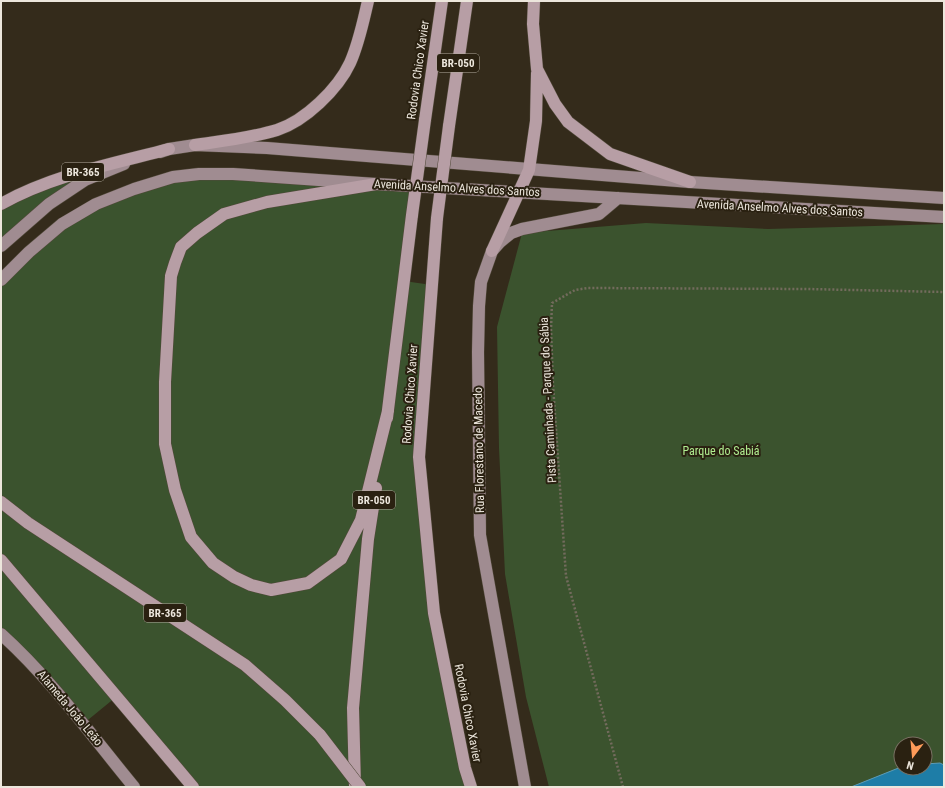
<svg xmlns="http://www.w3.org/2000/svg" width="945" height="788" font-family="'Roboto Condensed',sans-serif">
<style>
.green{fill:#3b532e;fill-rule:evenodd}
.water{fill:#1e7da7;stroke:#5c9cb7}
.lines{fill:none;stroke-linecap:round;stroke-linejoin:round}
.major-casing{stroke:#51493a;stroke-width:13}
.highway-casing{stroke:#51493a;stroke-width:13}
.path{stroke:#736b5d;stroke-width:2.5;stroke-dasharray:2 2;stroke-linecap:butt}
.major{stroke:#a08c91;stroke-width:12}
.highway{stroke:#b79ea5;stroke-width:12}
.highway-bridge-casing{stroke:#51493a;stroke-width:13;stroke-linecap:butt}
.highway-bridge{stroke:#b79ea5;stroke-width:12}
.labels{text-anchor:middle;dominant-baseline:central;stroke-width:4;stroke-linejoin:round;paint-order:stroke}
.shield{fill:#2a2111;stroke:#b2ab9f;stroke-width:1}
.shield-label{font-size:11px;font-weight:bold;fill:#ece6dc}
.street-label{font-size:12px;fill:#ece6dc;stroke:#2a2111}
.park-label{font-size:12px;fill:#b0ed90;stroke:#2a2111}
</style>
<rect width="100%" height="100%" fill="#342b1b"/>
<!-- green -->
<path class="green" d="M199,174L416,189L404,281L432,285L419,457L434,613L471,787H193L116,697L83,724L1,634V280L96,204Z
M65,176L85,180L1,245V204Z
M646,223L768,229L944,224V787H549L526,697L505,574L499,448L497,327L522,233ZM901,744H925V768H901Z"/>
<!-- water -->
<path class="water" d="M940,763L944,765V787H851L901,767V768H925V764Z"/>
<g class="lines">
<defs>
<path id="major" d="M160,152L169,149L195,145L267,148L690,182L944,198
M1,246L49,204L85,180L124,164
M1,280L29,252L62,224L96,204L134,189L173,177L199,174H233L376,184L944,217
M1,634C51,679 91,735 134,787
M525,787L480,535L478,352L479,306L481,282L492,251L500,242L511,233L522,229L599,214L618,198"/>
<path id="highway" d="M534,1L533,24L537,69L555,104L568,122L610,154L690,182
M425,120L442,1
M449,126L467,1
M195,145C222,141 251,138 277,130C305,121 338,89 350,63C359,43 363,22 368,1
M376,184L267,202L224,214L197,233L181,247L175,263L171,276L165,382V444L175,490L191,537L213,563L234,577L251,585L271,590L308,583L341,559L361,520L388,411
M1,204C53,175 112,164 169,149
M437,218L419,457L434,613L465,768L471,787
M492,251L529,170L536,121L537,73
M387,418L412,215
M1,502L28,523L245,665L285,700L320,735
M1,560L193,787
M355,786L353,708L368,539L376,488"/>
</defs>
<!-- major casing -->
<use href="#major" class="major-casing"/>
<!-- highway casing -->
<use href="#highway" class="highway-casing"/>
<!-- path -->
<path class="path" d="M623,787L566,576L553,385L551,329L552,303L575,290L588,288L808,289L944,292"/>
<!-- major -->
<use href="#major" class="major"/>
<!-- highway -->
<use href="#highway" class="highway"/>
<defs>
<path id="highway-bridge" d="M412,215L425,120
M437,218L449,126
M320,735L360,787"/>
</defs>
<!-- highway-bridge casing -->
<use href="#highway-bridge" class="highway-bridge-casing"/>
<!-- highway-bridge -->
<use href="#highway-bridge" class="highway-bridge"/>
</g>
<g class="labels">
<!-- shield labels -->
<g class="shield">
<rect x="437" y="54" width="42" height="18" rx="3"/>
<rect x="62" y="163" width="42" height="18" rx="3"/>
<rect x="353" y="491" width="42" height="18" rx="3"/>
<rect x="144" y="604" width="42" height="18" rx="3"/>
</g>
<g class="shield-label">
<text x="458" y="63">BR-050</text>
<text x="83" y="172">BR-365</text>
<text x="374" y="500">BR-050</text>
<text x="165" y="613">BR-365</text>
</g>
<!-- street labels -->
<g class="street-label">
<text transform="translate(418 70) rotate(-82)">Rodovia Chico Xavier</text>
<text transform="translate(457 188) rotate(3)">Avenida Anselmo Alves dos Santos</text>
<text transform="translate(780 208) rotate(3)">Avenida Anselmo Alves dos Santos</text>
<text transform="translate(410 394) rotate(-86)">Rodovia Chico Xavier</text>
<text transform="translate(548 400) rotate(-93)">Pista Caminhada - Parque do Sábia</text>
<text transform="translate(479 450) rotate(-91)">Rua Florestano de Macedo</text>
<text transform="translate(70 708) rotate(50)">Alameda João Leão</text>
<text transform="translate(468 713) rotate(79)">Rodovia Chico Xavier</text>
</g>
<!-- park labels -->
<g class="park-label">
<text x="721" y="451">Parque do Sabiá</text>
</g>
</g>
<!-- border -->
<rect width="945" height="788" fill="none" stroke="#ece6dc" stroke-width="4"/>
<!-- north arrow -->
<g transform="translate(913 756) rotate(196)"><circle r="19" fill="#2a2111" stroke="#787062"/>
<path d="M0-3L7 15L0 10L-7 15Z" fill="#fe9b59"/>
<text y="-6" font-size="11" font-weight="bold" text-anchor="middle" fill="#ece6dc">N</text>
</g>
</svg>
